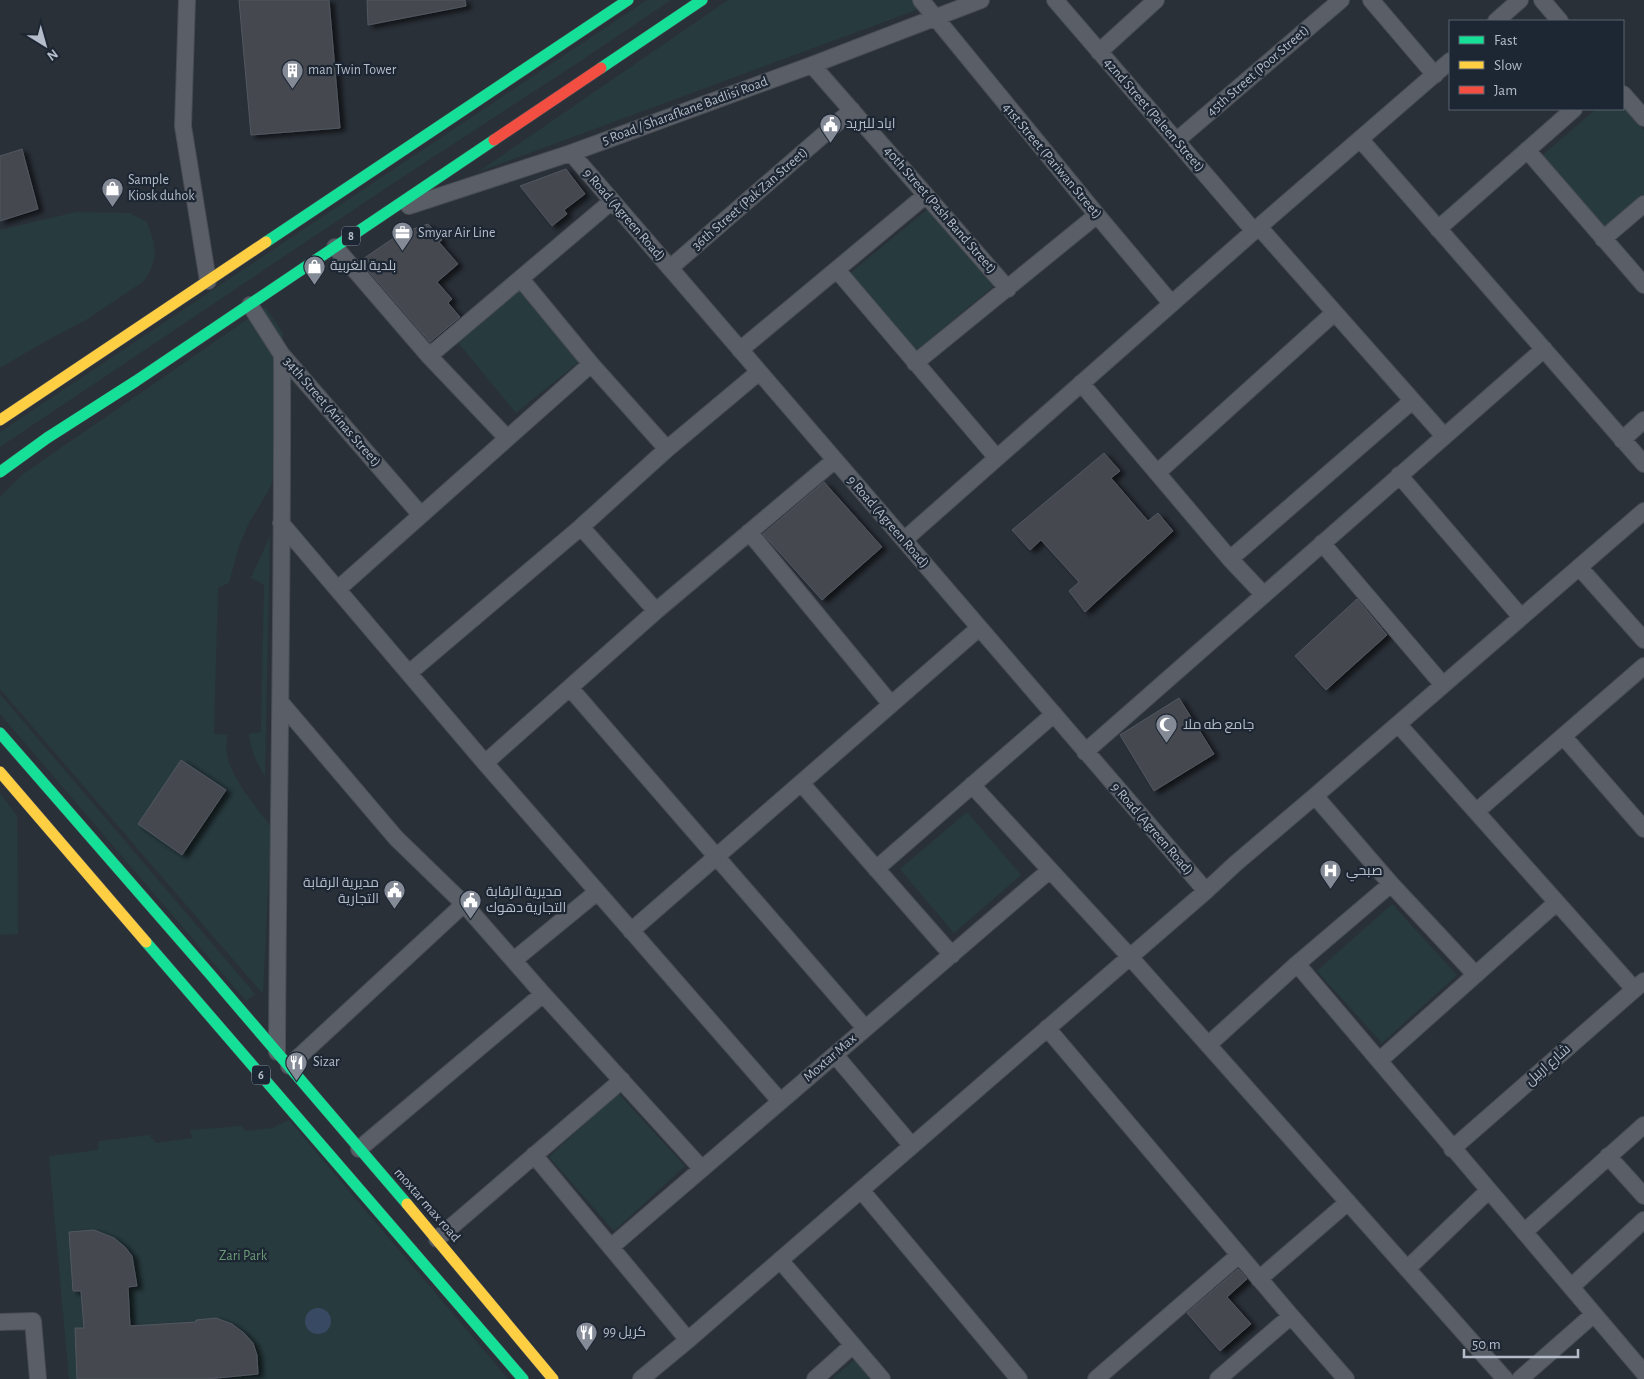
<svg xmlns="http://www.w3.org/2000/svg" width="1644" height="1379" font-family="'Alegreya Sans',Cairo,sans-serif">
<style>
.green{fill:#273a3e;fill-rule:evenodd}
.water{fill:#384963}
.building{fill:#444950;stroke:#52575f;filter:url(#shadow)}
.lines{fill:none;stroke-linecap:round;stroke-linejoin:round}
.street-casing{stroke:#484c53;stroke-width:18}
.fast-casing{stroke:#484c55;stroke-width:12}
.slow-casing{stroke:#484c55;stroke-width:12}
.jam-casing{stroke:#484c55;stroke-width:12}
.street{stroke:#5a5e66;stroke-width:16}
.fast{stroke:#16e098;stroke-width:11}
.slow{stroke:#ffcf43;stroke-width:11}
.jam{stroke:#f24e42;stroke-width:11}
.labels{text-anchor:middle;dominant-baseline:central;stroke-width:4.5;stroke-linejoin:round;paint-order:stroke}
.shield{fill:#1d2633;stroke:#878f9c;stroke-width:1}
.shield-label{font-size:12px;font-weight:bold;fill:#b4bcc9}
.poi-label{font-size:14px;fill:#b4bcc9;stroke:#1d2633;text-anchor:start}
.street-label{font-size:14px;fill:#b4bcc9;stroke:#1d2633}
.park-label{font-size:14px;fill:#6b9a76;stroke:#1d2633}
</style>
<defs>
<filter id="shadow"><feDropShadow dx="5" dy="3" stdDeviation="2.5" flood-color="#0009"/></filter>
</defs>
<rect width="100%" height="100%" fill="#2a3038"/>
<!-- green -->
<path class="green" d="M647,0H671L573,66L395,182L0,447V432Z
M728,0H914L919,9L478,172Z
M1623,106L1644,130V194L1601,231L1538,159L1596,109H1623Z
M929,208L994,286L913,353L848,275Z
M76,212L130,213L147,222L153,240L155,255L151,269L144,281L86,320L46,341L0,368V230Z
M529,278L591,352L516,413L455,339Z
M265,307L283,333L278,465L270,488L249,523L239,546L229,583L218,588L214,734L227,735C227,741 226,749 227,755C231,778 257,808 271,827L263,994L0,689V497L23,474ZM181,760L226,791L182,854L138,824Z
M270,536L265,776C256,762 251,751 249,734L261,732L264,585L251,578Z
M0,694L255,994L246,1001L0,714Z
M0,793L17,816L18,934L0,935Z
M967,812L1021,875L954,933L900,869Z
M1392,904L1457,975L1382,1043L1317,971Z
M618,1093L685,1166L614,1231L549,1157Z
M289,1120L508,1379H69L49,1156L98,1150L99,1141L149,1135L156,1143L192,1138L190,1130L241,1126L246,1131L272,1128Z
M854,1360L871,1379H832Z"/>
<!-- water -->
<path class="water" d="M305 1321a13 13 0 1 1 26 0a13 13 0 1 1-26 0Z"/>
<!-- building -->
<path class="building" d="M239,0H329L340,128L251,135Z
M367,0H465L466,6L368,25Z
M22,149L38,209L0,221V156Z
M566,169L585,194L564,210L567,214L552,226L520,186Z
M428,224L442,240L439,242L458,264L437,282L452,299L448,303L460,317L430,342L360,261L401,233Z
M1104,453L1120,471L1111,478L1148,521L1158,513L1173,531L1085,612L1069,591L1079,582L1041,540L1030,550L1012,530Z
M824,482L882,547L822,600L763,534Z
M1357,599L1387,635L1326,690L1295,656Z
M1179,698L1214,754L1154,791L1120,735Z
M181,760L226,790L182,855L138,824Z
M94,1230L114,1238L125,1247L132,1256L137,1286L128,1287L130,1326L196,1322V1320L216,1318L232,1324L244,1333L253,1343L257,1355L258,1374L207,1379H77L75,1328H84L81,1291H73L69,1232Z
M1238,1269L1247,1279L1227,1297L1251,1324L1220,1351L1187,1313Z"/>
<g class="lines">
<defs>
<path id="street" d="M187,0L183,126L208,281
M921,0L1097,215L1171,303
M1055,0L1254,231
M1371,0L1435,75
M1542,0L1560,21
M1496,21L1520,0
M1099,52L1156,0
M812,65L1008,289
M1623,94L1644,118
M1360,139L1644,464
M1176,141L1341,0
M1527,150L1644,285
M571,153L1206,891
M409,206L571,153L812,65L981,0
M1259,227L1444,436
M1438,229L1574,109
M1603,239L1644,204
M335,247L429,356L507,438
M670,268L852,110
M837,270L997,458
M521,279L591,364L667,449
M250,305L282,355L420,514
M740,350L926,195
M429,356L612,201
M915,363L1097,215
M1081,383L1230,559L1264,595
M1622,440L1644,420
M1157,473L1334,313
M1399,475L1521,617
M281,523L485,763L780,1101
M581,527L656,611
M749,532L890,703
M904,540L1254,231L1450,61
M1322,543L1443,685
M1230,559L1412,401
M1579,567L1644,640
M338,589L591,364
M409,673L581,527L667,449L759,372
M570,688L865,1028
M282,704L396,838L464,904L543,994L702,1169
M1398,724L1634,989
M1563,736L1644,829
M1085,752L1544,349
M485,763L656,611L835,460
M801,783L952,955
M972,785L1130,957L1505,1379
M1315,796L1391,884L1475,974
M1477,811L1644,666
M876,869L1054,714
M631,931L979,628
M514,960L597,892
M1297,964L1644,1373
M1047,1028L1291,1316L1346,1379
M1208,1045L1297,964L1391,884
M277,1052C278,820 283,587 282,355
M835,1055L912,1146
M1380,1060L1556,903
M289,1066L464,904
M359,1149L543,994
M1452,1149L1644,981
M534,1155L688,1340
M1608,1156L1644,1196
M861,1190L1019,1379
M1524,1232L1644,1125
M437,1239L622,1080
M611,1247L1050,870
M780,1260L882,1379
M1407,1269L1488,1191
M1259,1279L1348,1202
M1571,1287L1644,1220
M0,1322L33,1321L38,1379
M641,1379L688,1340L1206,891L1235,864L1315,796L1644,511
M815,1379L853,1345
M1096,1379L1239,1255
M1218,1379L1291,1316
M1520,1379L1594,1314"/>
<path id="fast" d="M601,68L702,0
M266,242L628,0
M0,472L47,438L136,381L494,140
M0,733L209,973L407,1204
M146,942L523,1379"/>
<path id="slow" d="M0,420L266,242
M0,772L146,942
M407,1204L553,1379"/>
<path id="jam" d="M494,140L601,68"/>
</defs>
<!-- street casing -->
<use href="#street" class="street-casing"/>
<!-- fast casing -->
<use href="#fast" class="fast-casing"/>
<!-- slow casing -->
<use href="#slow" class="slow-casing"/>
<!-- jam casing -->
<use href="#jam" class="jam-casing"/>
<!-- street -->
<use href="#street" class="street"/>
<!-- fast -->
<use href="#fast" class="fast"/>
<!-- slow -->
<use href="#slow" class="slow"/>
<!-- jam -->
<use href="#jam" class="jam"/>
</g>
<!-- icons -->
<defs>
<symbol id="building-pin" viewBox="-11 -11 22 30"><path d="M0 17L-7.5 6A9.5 9.5 0 1 1 7.5 6Z" fill="#848b96" stroke="#1d2633"/><path d="M-4-6H4V6H1V3H-1V6H-4ZM-2.5-4.3h1.7v1.8h-1.7ZM.8-4.3h1.7v1.8H.8ZM-2.5-1h1.7V.8h-1.7ZM.8-1h1.7V.8H.8Z" fill="#fff"/></symbol>
<symbol id="civic-pin" viewBox="-11 -11 22 30"><path d="M0 17L-7.5 6A9.5 9.5 0 1 1 7.5 6Z" fill="#848b96" stroke="#1d2633"/><path d="M-.6-6.5H3V-4.5H.6V-3L4-1V1h2V6H-6V1h2V-1L-.6-3ZM-1.2 2.5V6h2.4V2.5Z" fill="#fff"/></symbol>
<symbol id="shop-pin" viewBox="-11 -11 22 30"><path d="M0 17L-7.5 6A9.5 9.5 0 1 1 7.5 6Z" fill="#848b96" stroke="#1d2633"/><path d="M-5-2.5h2.3a2.7 3.5 0 0 1 5.4 0H5L5.5 6h-11ZM-1.5-2.5h3a1.5 2.3 0 0 0-3 0Z" fill="#fff"/></symbol>
<symbol id="office-pin" viewBox="-11 -11 22 30"><path d="M0 17L-7.5 6A9.5 9.5 0 1 1 7.5 6Z" fill="#848b96" stroke="#1d2633"/><path d="M-6-3h4V-5.5h4V-3h4V5H-6ZM-1-4.5V-3h2v-1.5ZM-6 0V1H6V0Z" fill="#fff"/></symbol>
<symbol id="mosque-pin" viewBox="-11 -11 22 30"><path d="M0 17L-7.5 6A9.5 9.5 0 1 1 7.5 6Z" fill="#848b96" stroke="#1d2633"/><path d="M3.5-4.9A6 6 0 1 0 3.5 4.9A5 5 0 1 1 3.5-4.9Z" fill="#fff"/></symbol>
<symbol id="hospital-pin" viewBox="-11 -11 22 30"><path d="M0 17L-7.5 6A9.5 9.5 0 1 1 7.5 6Z" fill="#848b96" stroke="#1d2633"/><path d="M-5-5h3v3.5h4V-5h3V5h-3V1.5h-4V5h-3Z" fill="#fff"/></symbol>
<symbol id="restaurant-pin" viewBox="-11 -11 22 30"><path d="M0 17L-7.5 6A9.5 9.5 0 1 1 7.5 6Z" fill="#848b96" stroke="#1d2633"/><path d="M-5-6h1v4h1v-4h1v4h1v-4h1v5L-1.5 .5V6h-2V.5L-5-1ZM5-6V6H3V1.5H1.5Q1.5-4 5-6Z" fill="#fff"/></symbol>
</defs>
<g fill-rule="evenodd">
<use href="#building-pin" x="280" y="58" width="25" height="34"/>
<use href="#civic-pin" x="818" y="112" width="25" height="34"/>
<use href="#shop-pin" x="100" y="176" width="25" height="34"/>
<use href="#office-pin" x="390" y="220" width="25" height="34"/>
<use href="#shop-pin" x="302" y="254" width="25" height="34"/>
<use href="#mosque-pin" x="1154" y="712" width="25" height="34"/>
<use href="#hospital-pin" x="1318" y="858" width="25" height="34"/>
<use href="#civic-pin" x="382" y="878" width="25" height="34"/>
<use href="#civic-pin" x="458" y="888" width="25" height="34"/>
<use href="#restaurant-pin" x="284" y="1050" width="25" height="34"/>
<use href="#restaurant-pin" x="574" y="1320" width="25" height="34"/>
</g>
<g class="labels">
<!-- shield labels -->
<g class="shield">
<rect x="342" y="226.5" width="18" height="19" rx="4"/>
<rect x="252" y="1065.5" width="18" height="19" rx="4"/>
</g>
<g class="shield-label">
<text x="351" y="236">8</text>
<text x="261" y="1075">6</text>
</g>
<!-- poi labels -->
<g class="poi-label">
<text x="308" y="70">man Twin Tower</text>
<text x="846" y="124">اياد للبريد</text>
<text x="128" y="180">Sample<tspan x="128" dy="16">Kiosk duhok</tspan></text>
<text x="418" y="233">Smyar Air Line</text>
<text x="330" y="266">بلدية الغربية</text>
<text x="1183" y="725">جامع طه ملا</text>
<text x="1346" y="871">صبحي</text>
<text x="379" y="883" text-anchor="end">مديرية الرقابة<tspan x="379" dy="16">التجارية</tspan></text>
<text x="486" y="892">مديرية الرقابة<tspan x="486" dy="16">التجارية دهوك</tspan></text>
<text x="313" y="1062">Sizar</text>
<text x="603" y="1332">99 كريل</text>
</g>
<!-- street labels -->
<g class="street-label">
<text transform="translate(1258 71) rotate(-41)">45th Street (Poor Street)</text>
<text transform="translate(685 111) rotate(-20)">5 Road / Sharafkane Badlisi Road</text>
<text transform="translate(1154 115) rotate(49)">42nd Street (Paleen Street)</text>
<text transform="translate(1052 161) rotate(50)">41st Street (Pariwan Street)</text>
<text transform="translate(750 199) rotate(-41)">36th Street (Pak Zan Street)</text>
<text transform="translate(940 210) rotate(49)">40th Street (Pash Band Street)</text>
<text transform="translate(624 215) rotate(49)">9 Road (Agreen Road)</text>
<text transform="translate(332 412) rotate(49)">34th Street (Arinas Street)</text>
<text transform="translate(888 522) rotate(49)">9 Road (Agreen Road)</text>
<text transform="translate(1152 829) rotate(49)">9 Road (Agreen Road)</text>
<text transform="translate(830 1058) rotate(-41)">Moxtar Max</text>
<text transform="translate(1548 1065) rotate(-41)">شارع اربيل</text>
<text transform="translate(427 1205) rotate(49)">moxtar max road</text>
</g>
<!-- park labels -->
<g class="park-label">
<text x="243" y="1256">Zari Park</text>
</g>
</g>
<!-- legend -->
<rect x="1449" y="20" width="175" height="90" fill="#1d2633" stroke="#59626f"/>
<rect x="1459" y="36" width="25" height="8" fill="#16e098" stroke="#59626f"/>
<text x="1494" y="45" font-size="15" fill="#b4bcc9">Fast</text>
<rect x="1459" y="61" width="25" height="8" fill="#ffcf43" stroke="#59626f"/>
<text x="1494" y="70" font-size="15" fill="#b4bcc9">Slow</text>
<rect x="1459" y="86" width="25" height="8" fill="#f24e42" stroke="#59626f"/>
<text x="1494" y="95" font-size="15" fill="#b4bcc9">Jam</text>
<!-- north arrow -->
<g transform="translate(45 45) rotate(143)" stroke="#1d2633" stroke-width="4" paint-order="stroke">
<path d="M0-4L9 19L0 12L-9 19Z" fill="#b4bcc9"/>
<text y="-8" font-size="14" font-weight="bold" text-anchor="middle" fill="#b4bcc9">N</text>
</g>
<!-- scale -->
<path d="M1464 1349v8h114v-8" fill="none" stroke="#b4bcc9" stroke-width="2.5"/>
<text x="1472" y="1349" font-size="15" fill="#b4bcc9" stroke="#1d2633" stroke-width="4" paint-order="stroke">50 m</text>
</svg>
